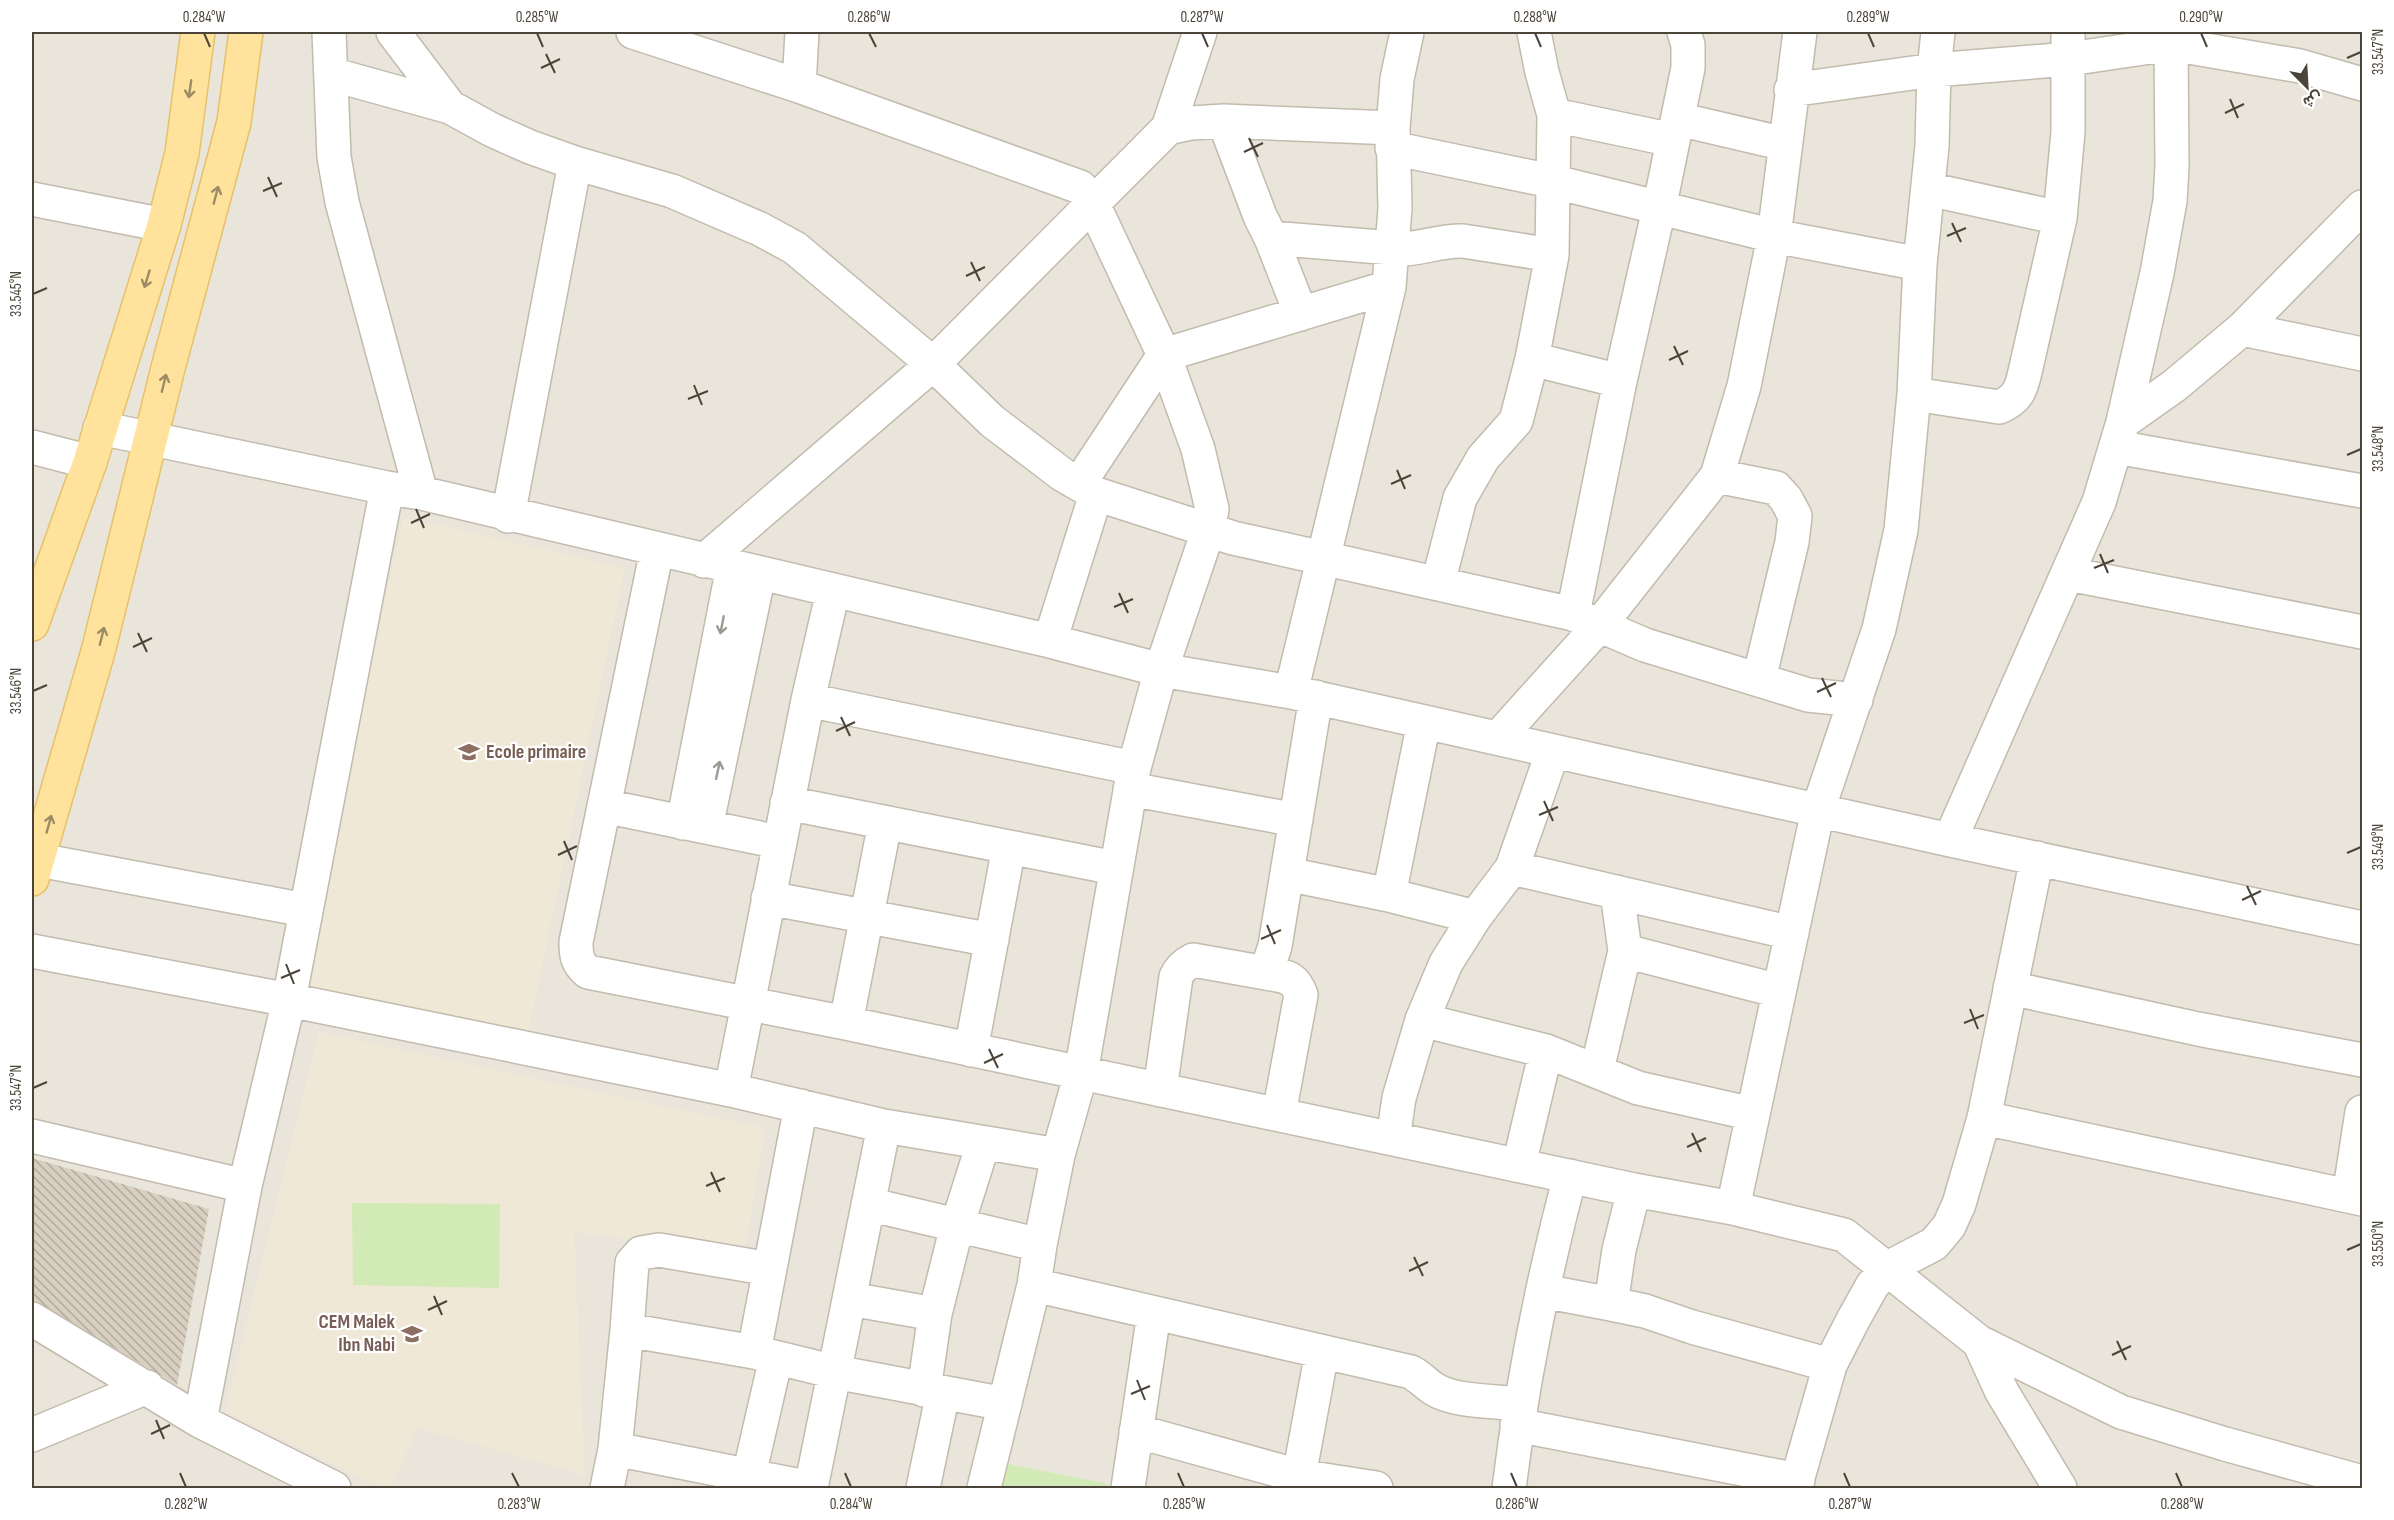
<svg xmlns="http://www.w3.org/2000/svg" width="2394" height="1520" font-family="'Sofia Sans Condensed',Vazirmatn,sans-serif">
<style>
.residential{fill:#eae5da}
.education{fill:#efe8d6}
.green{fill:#d2eab5}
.building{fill:url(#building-back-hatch)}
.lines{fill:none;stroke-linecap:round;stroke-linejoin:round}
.minor-casing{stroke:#c2bbae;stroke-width:36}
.major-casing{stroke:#e6c16a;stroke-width:36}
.minor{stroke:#fff;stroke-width:33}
.major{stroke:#ffe39c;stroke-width:33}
.oneway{stroke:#9c8c66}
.oneway2{stroke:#9c9892}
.ticks{fill:none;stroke:#4b4439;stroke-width:2}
.labels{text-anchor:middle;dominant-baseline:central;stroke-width:4.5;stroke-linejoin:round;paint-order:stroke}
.education-label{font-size:20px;font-weight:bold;fill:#785e54;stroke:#fff;text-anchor:start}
.neatline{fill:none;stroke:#4b4439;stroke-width:2}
.ticks-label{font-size:15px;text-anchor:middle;fill:#4b4439}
</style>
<defs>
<pattern id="building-back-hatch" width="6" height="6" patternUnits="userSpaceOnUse" patternTransform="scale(1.5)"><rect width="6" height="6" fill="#d8cfc1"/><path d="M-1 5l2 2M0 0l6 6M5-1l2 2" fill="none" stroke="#b1aa9e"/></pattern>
</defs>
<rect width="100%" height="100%" fill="#f6f3ec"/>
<!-- residential -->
<path class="residential" d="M32,32H2362V1488H32Z"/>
<!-- education -->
<path class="education" d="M403,517L625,568L526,1043L298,996Z
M319,1032L765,1128L744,1256L574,1232L585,1475L417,1428L391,1488H383L225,1412Z"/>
<!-- green -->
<path class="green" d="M352,1203L500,1204L499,1288L353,1285Z
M998,1462L1108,1484L1107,1488H994Z"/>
<!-- building -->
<path class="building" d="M32,1158L209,1209L177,1385L32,1299Z"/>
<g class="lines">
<defs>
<path id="minor" d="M329,32L334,157L342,202L421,493
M393,32L450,107L492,130L530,147L575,163L672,191L760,229L795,248L933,364L992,421L1063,475L1096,494L1233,538L1573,614
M633,32L799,86L1080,187L1088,195L1093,204L1164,355L1198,449L1212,509L1208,531L1161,670L1134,768L1081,1073L1058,1155L1040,1245L1034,1285L984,1488
M1534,32L1542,72L1554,115L1552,255L1532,359L1620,381
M1684,32L1688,45V68L1659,209L1620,381L1573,614L1645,645L1808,695L1856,700
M331,74L450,107
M799,86L802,32
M1791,90L1934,70L2069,59L2171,44L2300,66L2362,84
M1554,115L1673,140
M1678,119L1785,144
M1224,121L1260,216L1271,238L1404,249C1424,248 1443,240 1463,241L1552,255
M1168,128L1191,123L1224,121L1393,128
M1392,148L1551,181L1774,236L1800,32
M1928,189L2060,218
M32,199L164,225
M1271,238L1301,314
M2242,329L2362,354
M1914,394L1999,407C2017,400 2021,390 2025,372L2060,218L2068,132V32
M2123,422L2174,386L2242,329L2362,207
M100,428L387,488L421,493L1050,641L1161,670L1291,692L1950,840L2362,928
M32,447L90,462
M2116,447L2362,491
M1717,476L1776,488L1786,499L1795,516L1792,542L1759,679
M1079,484L1164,355L1389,287
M508,516L575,163
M657,550L576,942C576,956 577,963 588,972L846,1023L1634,1190L1733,1208L1844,1235L1979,1342L2121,1412L2225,1444L2362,1482
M704,561L933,364L1168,128L1200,32
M2069,574L2362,632
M1438,583L1460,498L1483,458L1516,421L1532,359
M1050,641L1096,494
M1291,692L1389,287L1395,208L1393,128L1397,79L1407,32
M808,700L1134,768
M1498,738L1599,626L1717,476L1744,386L1774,236L1920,264
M1130,789L1296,820
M787,803L1115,868
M604,806L779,842
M683,823L733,567
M706,827L759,574
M1950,840L2099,502L2123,422L2157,273L2170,201L2172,166L2171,44L2173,32
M2037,858L1984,1118L2362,1199
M39,860L305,910
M1512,868L1792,933
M1287,874L1389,895L1475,917
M1617,892L1625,951L1779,991
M1389,895L1424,722
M768,898L992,940
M32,951L289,1000L731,1090L884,1126L1058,1155
M1266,973C1285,977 1294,975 1301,995L1279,1114
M2010,988L2198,1029L2362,1060
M1422,1020L1546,1051L1638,1088L1753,1114
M846,1023L885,823
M971,1050L1009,847
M1597,1070L1625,951
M731,1090L808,700L833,591
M1160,1090L1176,977C1180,968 1185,964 1193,960L1266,973L1275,946L1316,697
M32,1136L245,1186
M1393,1139L1399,1098L1422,1020L1446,963L1475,917L1512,868L1553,751
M1519,1165L1546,1051
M1634,1190L1619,1250L1611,1304L1645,1311L1692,1327L1830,1365
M2349,1196L2362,1112
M868,1204L1040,1245
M1733,1208L1818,810L1879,629L1901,530L1914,394L1920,264L1932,146L1934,70L1938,32
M1034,1285L1411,1372C1420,1377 1426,1384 1434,1389C1454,1402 1496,1401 1520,1404
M1543,1291L1611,1304
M850,1299L935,1314
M32,1319L200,1421L334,1488
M627,1330L632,1263L641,1253L659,1250L770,1269
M1979,1342L2002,1392L2060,1488
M754,1352L801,1106
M924,1390L935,1314L957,1226L983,1144
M200,1421L245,1186L289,1000L387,488
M1517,1425L1798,1480
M1136,1431L1299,1476L1376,1488
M32,1435L147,1387
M615,1449L811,1488
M1299,1476L1322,1352
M607,1488L615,1449L627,1330L754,1352L835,1372L1005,1404
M746,1488L776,1358
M811,1488L884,1126
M923,1488L943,1393
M1128,1488L1154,1313
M1509,1488C1522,1383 1543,1279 1570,1176
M1795,1488L1830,1365L1853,1320L1872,1286L1886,1269L1934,1244L1949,1226L1959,1204L1984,1118"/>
<path id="major" d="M32,624L90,462L164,225L182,153L198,32
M32,879L99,648L168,368L234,122L246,32"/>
</defs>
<!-- minor casing -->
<use href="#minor" class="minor-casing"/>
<!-- major casing -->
<use href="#major" class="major-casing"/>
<!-- minor -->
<use href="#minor" class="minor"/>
<!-- major -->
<use href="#major" class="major"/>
</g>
<!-- one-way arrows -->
<defs><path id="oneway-shaft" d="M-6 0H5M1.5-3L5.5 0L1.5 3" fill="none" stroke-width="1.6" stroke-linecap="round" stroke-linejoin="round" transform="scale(1.5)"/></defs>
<g class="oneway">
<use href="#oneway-shaft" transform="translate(190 89) rotate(98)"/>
<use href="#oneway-shaft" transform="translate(216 195) rotate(-75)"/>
<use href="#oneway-shaft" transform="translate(147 279) rotate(107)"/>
<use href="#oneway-shaft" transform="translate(164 383) rotate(-76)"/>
<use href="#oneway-shaft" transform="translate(102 636) rotate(-76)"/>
<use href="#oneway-shaft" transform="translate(49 824) rotate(-74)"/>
</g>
<g class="oneway2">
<use href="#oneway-shaft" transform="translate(722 625) rotate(101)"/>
<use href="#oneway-shaft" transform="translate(718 770) rotate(-78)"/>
</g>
<!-- ticks -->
<path class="ticks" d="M204,33L210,47M537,33L543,47M869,33L876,47M1202,33L1208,47M1535,33L1541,47M1868,33L1874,47M2201,33L2207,47M546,54L555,73M2347,58L2361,52M541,68L560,59M2230,99L2238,118M2225,113L2244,104M1249,138L1258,157M1244,152L1263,143M268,177L277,197M263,191L282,183M1952,223L1961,242M1947,236L1966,228M971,262L980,281M966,276L985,267M33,294L47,288M1674,346L1683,365M1669,360L1688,351M694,385L702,405M688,399L708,391M2347,455L2361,449M1397,470L1405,489M1391,484L1411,475M416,509L424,528M411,523L430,514M2100,554L2108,573M2094,568L2114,560M1119,593L1128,613M1114,607L1133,599M138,633L147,652M133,647L152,638M1822,678L1831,697M33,691L47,685M1817,692L1836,683M841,717L850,736M836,731L855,722M1544,801L1553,821M1539,815L1558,807M564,841L572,860M2347,853L2361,847M558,855L577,846M2247,886L2256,905M2242,900L2261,891M1267,925L1275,944M1261,939L1281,930M286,964L294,984M281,978L300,970M1970,1009L1978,1029M1964,1023L1984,1015M989,1049L998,1068M984,1063L1003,1054M33,1088L47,1082M1692,1133L1701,1152M1687,1147L1706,1138M711,1172L720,1192M706,1186L725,1178M2347,1250L2361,1244M1414,1257L1423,1276M1409,1271L1428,1262M434,1296L442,1315M428,1310L447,1301M2117,1341L2126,1360M2112,1355L2131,1346M1137,1380L1145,1400M1131,1394L1150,1386M156,1420L164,1439M151,1434L170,1425M180,1473L186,1487M512,1473L519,1487M845,1473L851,1487M1178,1473L1184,1487M1511,1473L1517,1487M1844,1473L1850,1487M2176,1473L2182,1487"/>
<!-- icons -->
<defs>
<symbol id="school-bare" viewBox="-9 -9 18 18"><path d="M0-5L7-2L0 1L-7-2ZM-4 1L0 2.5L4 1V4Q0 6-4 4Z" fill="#8d6e63" stroke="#fff" stroke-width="2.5" paint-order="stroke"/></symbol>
</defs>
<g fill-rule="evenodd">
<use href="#school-bare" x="454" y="737" width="30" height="30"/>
<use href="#school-bare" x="397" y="1319" width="30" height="30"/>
</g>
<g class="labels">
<!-- education labels -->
<g class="education-label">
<text x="486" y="752">Ecole primaire</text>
<text x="395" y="1322" text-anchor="end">CEM Malek<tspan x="395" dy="23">Ibn Nabi</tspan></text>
</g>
</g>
<!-- border -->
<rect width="2394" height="1520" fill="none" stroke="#ffffff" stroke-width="66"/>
<!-- north arrow -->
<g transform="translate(2307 87) rotate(156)" stroke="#ffffff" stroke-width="4.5" paint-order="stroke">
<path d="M0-4.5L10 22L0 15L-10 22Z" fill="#4b4439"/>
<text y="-9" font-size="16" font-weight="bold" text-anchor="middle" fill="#4b4439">ش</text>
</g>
<rect x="33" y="33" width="2328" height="1454" class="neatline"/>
<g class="ticks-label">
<text x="204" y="22">0.284°W</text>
<text x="537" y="22">0.285°W</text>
<text x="869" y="22">0.286°W</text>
<text x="1202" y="22">0.287°W</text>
<text x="1535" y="22">0.288°W</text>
<text x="1868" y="22">0.289°W</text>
<text x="2201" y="22">0.290°W</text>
<text transform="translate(2378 52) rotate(-90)" y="5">33.547°N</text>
<text transform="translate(16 294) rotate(-90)" y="5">33.545°N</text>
<text transform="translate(2378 449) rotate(-90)" y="5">33.548°N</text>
<text transform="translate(16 691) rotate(-90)" y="5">33.546°N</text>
<text transform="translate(2378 847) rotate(-90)" y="5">33.549°N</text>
<text transform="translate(16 1088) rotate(-90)" y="5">33.547°N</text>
<text transform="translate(2378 1244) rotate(-90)" y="5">33.550°N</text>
<text x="186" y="1509">0.282°W</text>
<text x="519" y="1509">0.283°W</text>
<text x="851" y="1509">0.284°W</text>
<text x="1184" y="1509">0.285°W</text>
<text x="1517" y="1509">0.286°W</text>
<text x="1850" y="1509">0.287°W</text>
<text x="2182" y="1509">0.288°W</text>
</g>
</svg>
